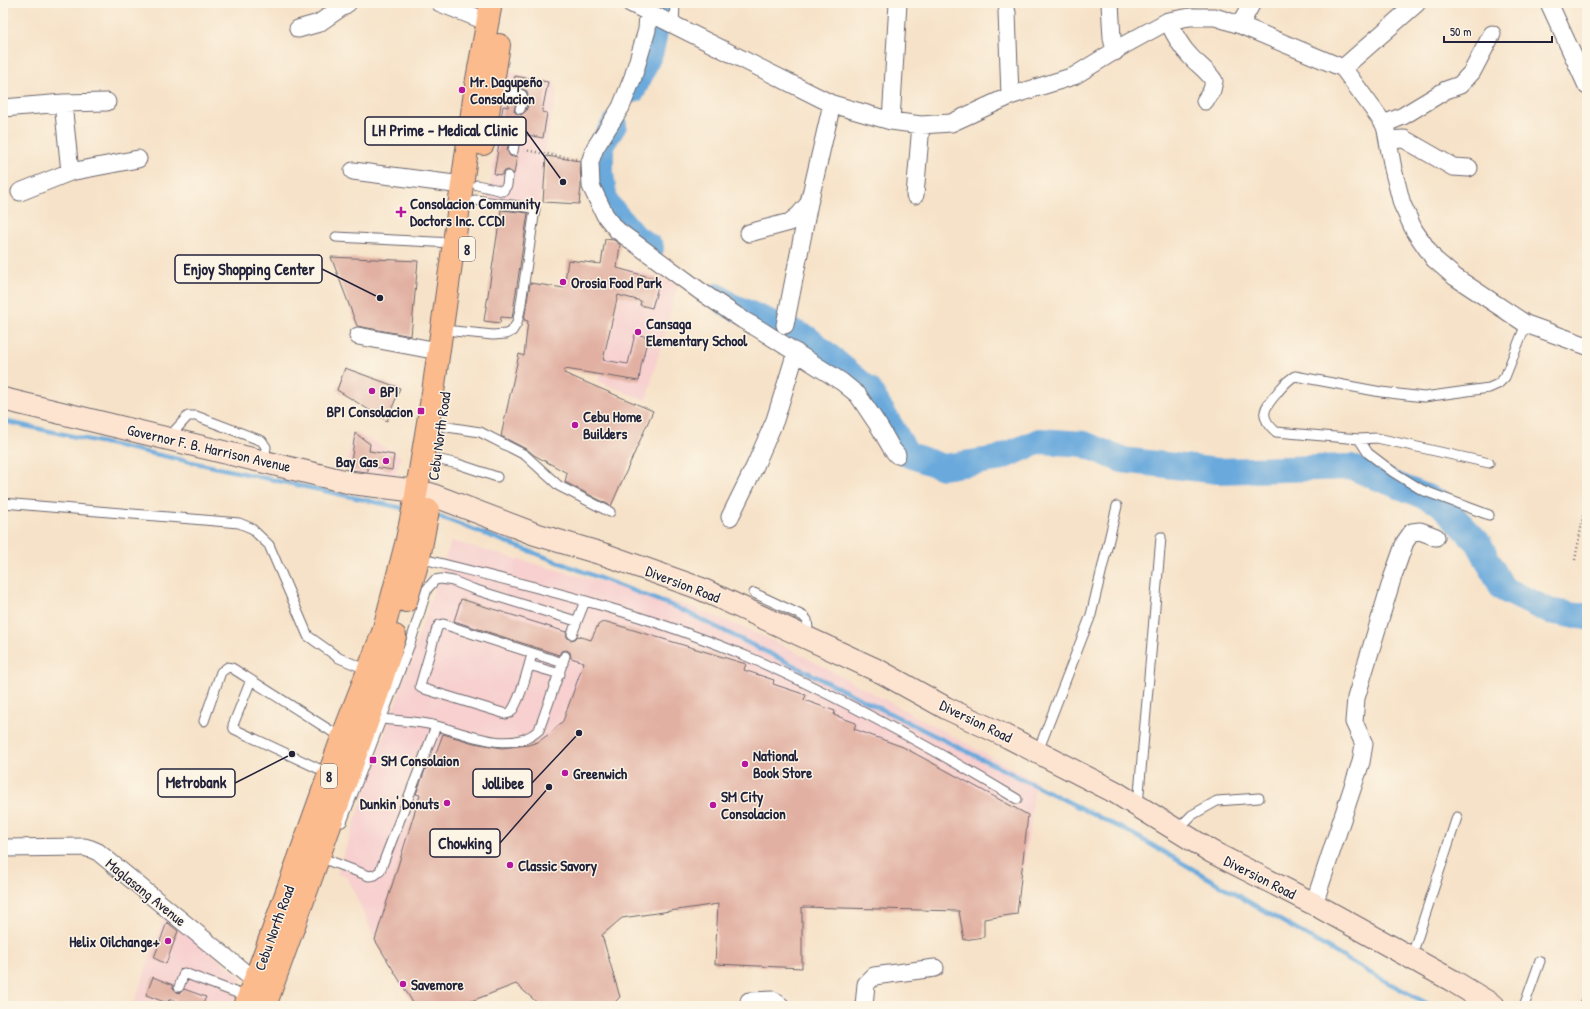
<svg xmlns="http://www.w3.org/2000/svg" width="1590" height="1009" font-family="'Patrick Hand',sans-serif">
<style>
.built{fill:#f7d0cf}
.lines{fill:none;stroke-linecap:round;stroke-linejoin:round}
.stream{stroke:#69a9dc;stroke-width:4.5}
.river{stroke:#69a9dc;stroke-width:26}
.building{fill:#e1b0a2}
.lane-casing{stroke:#6c656c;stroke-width:11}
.street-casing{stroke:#6c656c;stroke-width:19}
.secondary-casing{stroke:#6c656c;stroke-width:24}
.primary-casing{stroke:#6c656c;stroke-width:24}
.path{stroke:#6c656c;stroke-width:2.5;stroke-dasharray:1 3;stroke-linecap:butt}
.lane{stroke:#fff;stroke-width:9}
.street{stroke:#fff;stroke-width:17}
.secondary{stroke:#fde4d1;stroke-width:22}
.primary{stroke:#fbbb8d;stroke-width:22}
.poi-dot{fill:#b5179e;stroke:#fcf5e5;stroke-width:1.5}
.labels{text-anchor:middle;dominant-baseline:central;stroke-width:3;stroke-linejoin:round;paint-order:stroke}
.shield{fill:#fcf5e5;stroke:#63616e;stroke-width:1}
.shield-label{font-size:14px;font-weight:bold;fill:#22223b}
.poi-label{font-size:15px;font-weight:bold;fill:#22223b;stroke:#fcf5e5;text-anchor:start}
.street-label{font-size:15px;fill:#22223b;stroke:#fcf5e5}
.leader{fill:none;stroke:#22223b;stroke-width:1.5}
.callout-dot{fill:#22223b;stroke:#fcf5e5;stroke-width:1.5}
.callout{fill:#fcf5e5;stroke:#22223b;stroke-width:1.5}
.callout-label{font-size:16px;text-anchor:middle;font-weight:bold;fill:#22223b}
</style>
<rect width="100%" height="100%" fill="#fcf5e5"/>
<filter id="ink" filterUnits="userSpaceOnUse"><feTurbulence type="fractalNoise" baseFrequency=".025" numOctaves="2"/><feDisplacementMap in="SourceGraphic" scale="8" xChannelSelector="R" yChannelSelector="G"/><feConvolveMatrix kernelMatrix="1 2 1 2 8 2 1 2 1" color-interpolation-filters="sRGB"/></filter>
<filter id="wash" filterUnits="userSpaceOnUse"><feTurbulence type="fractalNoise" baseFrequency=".012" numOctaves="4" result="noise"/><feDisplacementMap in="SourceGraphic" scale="16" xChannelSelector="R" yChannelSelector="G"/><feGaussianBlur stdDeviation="0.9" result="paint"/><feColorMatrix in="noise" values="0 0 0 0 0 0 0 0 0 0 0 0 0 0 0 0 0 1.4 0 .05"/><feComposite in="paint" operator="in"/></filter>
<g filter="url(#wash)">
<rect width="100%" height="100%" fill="#f6e2c8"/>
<!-- built -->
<path class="built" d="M505,71L554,82L557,94L544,154L539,210L488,203Z
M627,267L678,284L646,401L598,381Z
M353,431L401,456L395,480L346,471Z
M451,541L689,606L779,643L1036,781L1024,867L1022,868L1017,914L984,919V937L964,940L959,911L803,907L802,968L715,964L717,904L622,918L602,935L620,997L611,1006H541L516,984L458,1006H415L375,940L347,876L337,874Z
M165,915L242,978L232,1006H133Z"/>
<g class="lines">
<!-- stream -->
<path class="stream" d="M3,421L407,509
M433,516L446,519L678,608L1133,834L1372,974L1432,1006"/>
<!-- river -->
<path class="river" d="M633,90L651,51L661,3
M614,125L601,145V174L605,202L635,237L651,248
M717,296L729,305L807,338L869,390L907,454L943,467L997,459L1040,441L1084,444L1122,460L1218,471L1351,467L1439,502L1478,542L1503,589L1549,611L1577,616H1587"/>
</g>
<g id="blocks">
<!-- building -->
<path class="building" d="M515,76L548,82L542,112L547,113L543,138L522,134L521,131L517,127L512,129L507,150L510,156L512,157L517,156L514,174L508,170L503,172L502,175L494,174L501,131H499L503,106L508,107L510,98L517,99L514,111L516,113L521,115L526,111L529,102L527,91L520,88L513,86Z
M546,156L580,161L581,187L579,204L543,202Z
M501,210L528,213L512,318L501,317L500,323L484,321Z
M605,239L614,240L620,245L617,268L660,280L652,308L640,305L641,301L618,295L603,360L628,364L635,334L648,337L641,366L639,381L565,369L564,373L653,411L611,506L565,482L567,473L534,455L528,450L501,436L519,354L524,356L528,321L524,320L530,283L564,288L568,260L601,264Z
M331,257L418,261L411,336L357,326Z
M345,368L400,388L387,421L337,390Z
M355,433L370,444L369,451L394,455L392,470L368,466V472L350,470Z
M461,599L566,632L567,637L570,640L575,639L578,636L591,640L598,625L601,623L607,622L746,664L744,670L774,680L773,684L806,695L804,700L835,711L834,715L856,723L854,729L903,747L1028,815L1017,914L984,919V937L964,940L959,911L802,907V968L715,964L718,904L622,918L602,935L620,997L611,1006H541L516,984L458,1006H415L375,940L420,795L416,794L427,765L431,766L443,734L474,743L502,748L528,745L538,742L549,734L563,721L584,662L571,658L570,652L567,650L561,651L559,655L454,621Z
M167,922L178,931L166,964L154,958Z
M153,977L173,985V988L177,992L180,993L184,989L206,997L202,1006H178L177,1002L175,1000H169L167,1003L146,995Z"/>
</g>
</g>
<g filter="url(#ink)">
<use href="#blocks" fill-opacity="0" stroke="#6c656c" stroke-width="1"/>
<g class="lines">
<defs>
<path id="lane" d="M674,24L675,3
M492,90L518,93L522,95L523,100L520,109
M513,151L516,133
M477,185L503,191L507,185L508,176
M336,237L453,243
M454,331L493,335L506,334L512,331L517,323L520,310L535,209L533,208L475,200
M441,426L480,432L525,455L559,486L610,512
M168,438L188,416H196L262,441L266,447L264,460
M1359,439L1368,453L1393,472L1422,490L1489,515
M436,459L458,464L497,477
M1489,463L1377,438L1359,439L1276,432C1258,416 1264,408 1277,393C1283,386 1287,380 1295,376L1381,392L1424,397L1489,388L1498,384L1505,377L1526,324
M3,503L239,523L251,528L269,545L308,636L339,658L368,670
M419,558C532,586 646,613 753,659C844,699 932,748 1017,799
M754,593L803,616L807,620L809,637
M572,634L585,601
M532,654C528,669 520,702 510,713L506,714L421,688L420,686L437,628L439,625L443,624L563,663
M529,665L560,674
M251,680L233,725L234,729L330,774
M382,719C400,721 420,721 437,726C468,734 512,755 539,730L565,656
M204,721L221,672L228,667L232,668L342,738
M1038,751L1091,615L1117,506
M1138,805L1161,537
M342,822L410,644L427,589L435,580L441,579L453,581L473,589L576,621
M1177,830L1192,815L1217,801L1259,798
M319,857L369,876L375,875L380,871L436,726
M1411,958L1457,817
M179,987L184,973L248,997
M172,1006V1005
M1524,1006L1540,961
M1583,1006L1587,998"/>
<path id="street" d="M440,3L488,22
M630,3L832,104L891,121L921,125L951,123L1010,96L1074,76L1126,44L1168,21L1190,17H1215L1240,25L1343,68L1384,124L1386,130L1393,169L1402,204L1414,230L1434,259L1455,277L1526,324L1587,346
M1110,3L1112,38L1115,52
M1549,3L1587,86
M648,12L647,30L633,77L621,107L595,148L590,162L591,186L605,215L617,230L700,291L743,320L759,329L842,382L858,395L880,428L892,449L897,455
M1007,12L1010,96
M1168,21C1174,34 1180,46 1190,56C1198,65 1207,70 1214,81L1212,90L1205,101
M1240,25L1252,3
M298,29L319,23L348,3
M1343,68L1417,3
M63,103L70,172
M3,108L63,103L107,102
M891,121L898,3
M1384,124L1403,116L1446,90L1460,85L1472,72L1492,34
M1388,140L1404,139L1453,167L1469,168
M353,171L462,185
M20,192L70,172L138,159
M915,195L921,125
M749,233L790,222L799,215L809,203
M785,325L809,203L832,104
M358,336L438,351
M730,517L755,466L775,420L796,352
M3,848L84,847L91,849L98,852L255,981L264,986
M1314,904L1361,762L1364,744L1354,722L1356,698L1393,576L1405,542L1412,532L1420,531L1436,537
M749,1001L773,1000L781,1006
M864,1006L866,984L874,976L935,968"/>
<path id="secondary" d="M3,399L352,483L416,491
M430,494L535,534L606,555L699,588L881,672L946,708L1008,737L1115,792L1212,852L1314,904L1453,981L1494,1006"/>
<path id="primary" d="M483,144L499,45
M406,601L419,558L428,510
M245,1006L271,936L342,738L383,632L406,544L415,501L433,392L476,85L491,3
M265,1006L378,692L395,636"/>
</defs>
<!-- lane casing -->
<use href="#lane" class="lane-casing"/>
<!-- street casing -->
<use href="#street" class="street-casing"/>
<!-- secondary casing -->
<use href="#secondary" class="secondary-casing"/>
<!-- primary casing -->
<use href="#primary" class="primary-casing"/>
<!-- path -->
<path class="path" d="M524,150L576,159
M1575,560L1587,495"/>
<!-- lane -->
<use href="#lane" class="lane"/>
<!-- street -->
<use href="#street" class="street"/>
<!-- secondary -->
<use href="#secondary" class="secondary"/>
<!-- primary -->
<use href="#primary" class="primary"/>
</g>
</g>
<!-- markers -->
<g class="poi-dot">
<circle cx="462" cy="90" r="4"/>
<path d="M399 206h4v4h4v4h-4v4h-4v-4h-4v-4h4z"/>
<circle cx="563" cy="282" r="4"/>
<circle cx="638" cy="332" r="4"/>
<circle cx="372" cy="391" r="4"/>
<rect x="417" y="407" width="8" height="8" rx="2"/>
<circle cx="575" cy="425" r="4"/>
<circle cx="386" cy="461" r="4"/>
<rect x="369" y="756" width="8" height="8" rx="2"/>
<circle cx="745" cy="764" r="4"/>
<circle cx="565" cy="773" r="4"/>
<circle cx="447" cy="803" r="4"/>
<circle cx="713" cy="805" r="4"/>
<circle cx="510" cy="865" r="4"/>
<circle cx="168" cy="941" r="4"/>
<circle cx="403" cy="984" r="4"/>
</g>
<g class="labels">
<!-- shield labels -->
<g class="shield">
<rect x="459" y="237" width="16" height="24" rx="3"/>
<rect x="321" y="764" width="16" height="24" rx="3"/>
</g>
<g class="shield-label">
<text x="467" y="249">8</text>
<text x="329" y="776">8</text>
</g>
<!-- poi labels -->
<g class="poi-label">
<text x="470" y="81">Mr. Dagupeño<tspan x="470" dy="17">Consolacion</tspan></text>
<text x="410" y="203">Consolacion Community<tspan x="410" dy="17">Doctors Inc. CCDI</tspan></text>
<text x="571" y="282">Orosia Food Park</text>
<text x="646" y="323">Cansaga<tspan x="646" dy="17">Elementary School</tspan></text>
<text x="380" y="391">BPI</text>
<text x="413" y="411" text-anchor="end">BPI Consolacion</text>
<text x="583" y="416">Cebu Home<tspan x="583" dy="17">Builders</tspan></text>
<text x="378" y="461" text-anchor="end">Bay Gas</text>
<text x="753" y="755">National<tspan x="753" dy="17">Book Store</tspan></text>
<text x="381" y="760">SM Consolaion</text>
<text x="573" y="773">Greenwich</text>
<text x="721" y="796">SM City<tspan x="721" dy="17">Consolacion</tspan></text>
<text x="439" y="803" text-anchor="end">Dunkin' Donuts</text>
<text x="518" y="865">Classic Savory</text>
<text x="160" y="941" text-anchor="end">Helix Oilchange+</text>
<text x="411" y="984">Savemore</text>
</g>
<!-- street labels -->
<g class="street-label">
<text transform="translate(439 436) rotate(-82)">Cebu North Road</text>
<text transform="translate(209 448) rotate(13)">Governor F. B. Harrison Avenue</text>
<text transform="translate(683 584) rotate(21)">Diversion Road</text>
<text transform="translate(976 721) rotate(26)">Diversion Road</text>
<text transform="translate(1260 877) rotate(27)">Diversion Road</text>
<text transform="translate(146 892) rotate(39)">Maglasang Avenue</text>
<text transform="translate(274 928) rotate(-70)">Cebu North Road</text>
</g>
</g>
<!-- callouts -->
<path class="leader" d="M563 182L526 131M380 298L322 269M292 754L235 783M579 733L532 783M549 787L500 843"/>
<g class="callout-dot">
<circle cx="563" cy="182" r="4"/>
<circle cx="380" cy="298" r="4"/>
<circle cx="292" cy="754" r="4"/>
<circle cx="579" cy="733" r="4"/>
<circle cx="549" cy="787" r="4"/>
</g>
<g class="callout">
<rect x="365" y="117" width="161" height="28" rx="4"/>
<rect x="175" y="255" width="147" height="28" rx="4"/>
<rect x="158" y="769" width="77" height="28" rx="4"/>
<rect x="473" y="769" width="59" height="28" rx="4"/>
<rect x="430" y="829" width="70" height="28" rx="4"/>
</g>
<g class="callout-label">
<text x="445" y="136">LH Prime - Medical Clinic</text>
<text x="249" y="275">Enjoy Shopping Center</text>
<text x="196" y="788">Metrobank</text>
<text x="503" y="789">Jollibee</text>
<text x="465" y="849">Chowking</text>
</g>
<!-- margin -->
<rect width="1590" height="1009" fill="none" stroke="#fcf5e5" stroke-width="16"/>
<!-- scale -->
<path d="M1444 36v6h108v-6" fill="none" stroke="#22223b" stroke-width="2"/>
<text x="1450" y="36" font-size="12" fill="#22223b" stroke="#fcf5e5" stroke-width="3" paint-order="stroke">50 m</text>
</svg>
